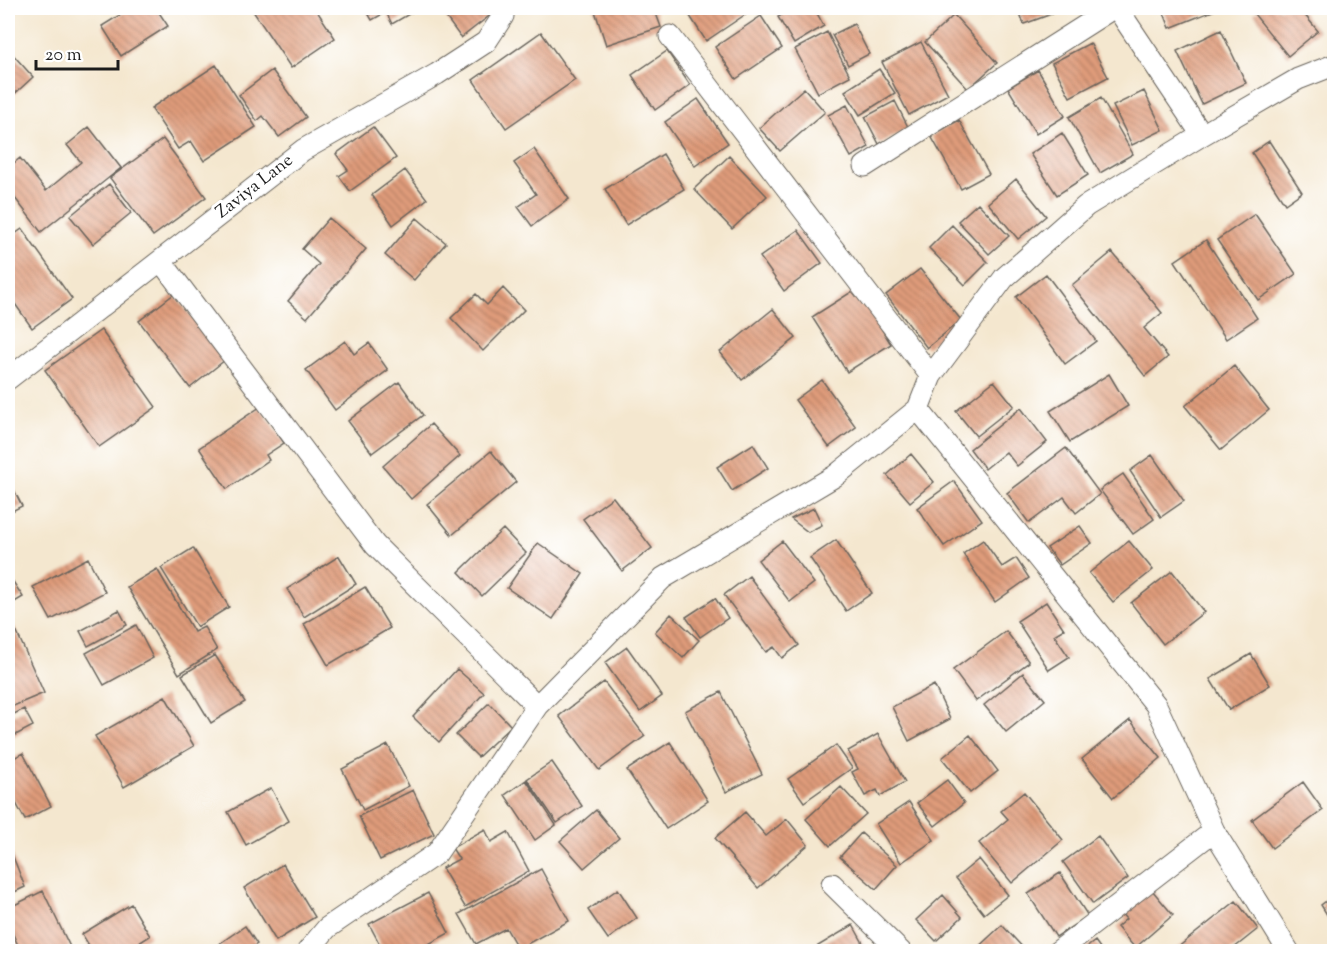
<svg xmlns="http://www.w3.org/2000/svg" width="1342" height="959" font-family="'Sorts Mill Goudy',serif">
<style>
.building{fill:url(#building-back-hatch)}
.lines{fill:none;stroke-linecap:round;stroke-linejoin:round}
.street-casing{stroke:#68635b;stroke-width:23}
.street{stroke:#fff;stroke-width:21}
.labels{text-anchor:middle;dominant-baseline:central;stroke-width:6;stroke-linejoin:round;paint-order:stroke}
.street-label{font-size:18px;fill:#1c1c1c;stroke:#fff}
</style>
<defs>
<pattern id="building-back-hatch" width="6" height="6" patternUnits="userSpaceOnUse" patternTransform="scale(1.5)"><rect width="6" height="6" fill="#df9b7a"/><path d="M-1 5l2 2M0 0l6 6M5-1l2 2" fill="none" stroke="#b47e63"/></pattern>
</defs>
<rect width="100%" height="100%" fill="#fff"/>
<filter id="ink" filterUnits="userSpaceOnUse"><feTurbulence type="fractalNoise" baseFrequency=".0167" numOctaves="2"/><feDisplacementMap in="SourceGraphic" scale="12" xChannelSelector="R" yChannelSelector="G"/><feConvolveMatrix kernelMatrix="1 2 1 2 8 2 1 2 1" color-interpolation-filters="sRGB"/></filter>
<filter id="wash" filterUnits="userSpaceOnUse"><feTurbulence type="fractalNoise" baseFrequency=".008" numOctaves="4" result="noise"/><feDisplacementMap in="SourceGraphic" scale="24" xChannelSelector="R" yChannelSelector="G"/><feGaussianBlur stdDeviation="1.35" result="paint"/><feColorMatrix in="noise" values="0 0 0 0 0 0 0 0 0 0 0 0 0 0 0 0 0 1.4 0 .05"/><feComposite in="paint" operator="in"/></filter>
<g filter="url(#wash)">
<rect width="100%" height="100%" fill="#f4e7cf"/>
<g id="blocks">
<!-- building -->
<path class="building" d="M131,8H156L168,26L121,56L102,26Z
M251,8H315L335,38L291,68Z
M365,8H415L416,10L392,24L386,12L372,20Z
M456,8H489L493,13L461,38L445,16Z
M594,8H654L661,27L606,45Z
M696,8H750L752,10L706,41L688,13Z
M793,8H814L824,26L794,44L778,17Z
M1018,8H1068L1024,24Z
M1162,8H1220L1170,28Z
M1262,8H1299L1318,31L1288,56L1254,14Z
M954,15L997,63L968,89L925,42Z
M761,16L782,48L736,79L715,47Z
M854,24L869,54L848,65L832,35Z
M1221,30L1246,83L1202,104L1177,51Z
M541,32L575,80L506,128L473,80Z
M827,32L850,76L818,93L795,49Z
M921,42L948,94L909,115L882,62Z
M1090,43L1108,77L1070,97L1052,63Z
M8,49L33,77L8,100Z
M667,51L690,85L655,110L632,75Z
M216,65L256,127L204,161L191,141L178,149L151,108Z
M879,69L895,93L860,115L845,91Z
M272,70L306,117L279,137L263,116L257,121L239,95Z
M1038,70L1065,116L1036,134L1008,88Z
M804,88L825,112L780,151L759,128Z
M1144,91L1163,130L1132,145L1113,106Z
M1101,98L1133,154L1100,173L1069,117Z
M698,99L728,143L695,166L665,122Z
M895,101L909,129L879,144L865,117Z
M847,105L869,147L851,157L828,115Z
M959,120L989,174L961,189L931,136Z
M89,127L121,168L41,232L8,189V168L20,158L46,191L81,162L67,145Z
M373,127L396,158L350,191L339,176L348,170L336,154Z
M1062,133L1088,175L1057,195L1030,154Z
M163,139L206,197L153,236L110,178Z
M1269,141L1302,192L1285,204L1252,153Z
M534,149L569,199L532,226L518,207L536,194L514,163Z
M663,154L684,189L626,225L605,189Z
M729,156L767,196L732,229L694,189Z
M405,170L427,199L393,225L372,195Z
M1016,179L1046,216L1018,239L988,203Z
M109,184L131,213L93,244L70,216Z
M978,203L1009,236L989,254L958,221Z
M1255,214L1296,274L1258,300L1217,240Z
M329,218L366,249L307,318L288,301L319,264L302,249Z
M417,218L446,243L414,280L385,255Z
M952,225L988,262L965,285L929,248Z
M22,229L72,299L32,328L8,294V239Z
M798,230L822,263L784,291L760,257Z
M1206,240L1257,318L1226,339L1175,261Z
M1112,252L1162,313L1144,328L1168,357L1145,376L1072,285Z
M920,269L961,320L927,348L886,295Z
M1046,274L1096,341L1065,364L1016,297Z
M503,288L524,310L483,351L451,318L476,294L487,305Z
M856,289L891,344L847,372L812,317Z
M174,294L225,360L190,388L139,321Z
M773,309L796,338L742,380L720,352Z
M101,330L156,407L99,447L45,370Z
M345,341L354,354L369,343L388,370L335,410L306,370Z
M1234,366L1269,410L1221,450L1185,406Z
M1109,374L1128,406L1070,442L1050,411Z
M822,380L856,427L829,447L795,400Z
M994,381L1014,406L976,436L956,411Z
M399,382L423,415L372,453L348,421Z
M260,407L284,443L266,455L269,460L227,489L199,448Z
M1021,408L1047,442L1017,466L1006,452L985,469L970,449Z
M431,424L460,456L411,499L383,466Z
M753,444L768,468L732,491L717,467Z
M1066,448L1100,494L1076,513L1064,497L1029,523L1007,493Z
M491,451L516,482L452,535L427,504Z
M911,454L934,482L910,502L887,475Z
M1152,455L1184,501L1161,517L1130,471Z
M1123,474L1154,519L1133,534L1100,490Z
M8,478L22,506L8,513Z
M954,481L982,520L944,546L917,508Z
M613,497L652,548L622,571L583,519Z
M814,508L822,525L808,532L791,519Z
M1080,526L1092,543L1060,565L1047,548Z
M503,529L526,553L482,596L459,572Z
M836,540L872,593L846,611L810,558Z
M983,540L1002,567L1016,558L1029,578L995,602L963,554Z
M782,541L814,583L790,602L758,560Z
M1129,541L1153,570L1113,602L1089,573Z
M538,543L583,574L553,619L507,588Z
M193,548L229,607L197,627L161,568Z
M339,556L356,584L304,617L287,589Z
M88,558L105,592L51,620L33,587Z
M157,569L194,632L204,627L217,650L179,674L127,587Z
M1172,571L1204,612L1163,644L1131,603Z
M8,574L23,597L8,606Z
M749,576L799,645L782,658L774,647L766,652L724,595Z
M365,587L390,628L328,665L304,624Z
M715,598L728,618L700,637L686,617Z
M1046,602L1064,629L1054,635L1069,657L1049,670L1017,621Z
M119,610L127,625L88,646L80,631Z
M671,614L699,640L683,658L655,632Z
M136,625L153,658L104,685L86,653Z
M14,626L44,693L11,707L8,699V629Z
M1006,631L1029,662L976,701L953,670Z
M627,647L662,696L640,712L605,663Z
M1251,654L1270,685L1229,710L1210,679Z
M215,655L245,702L211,723L182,675Z
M457,669L484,693L439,742L413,717Z
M1023,673L1045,700L1006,732L984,705Z
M604,682L645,736L599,770L559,716Z
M934,685L950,719L909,741L892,707Z
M721,692L762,774L726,792L685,711Z
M165,696L194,746L124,787L95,736Z
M489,703L511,726L478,757L456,735Z
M24,709L33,726L8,739V712L10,716Z
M1130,720L1161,758L1113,798L1082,759Z
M878,734L905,782L880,796L877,790L865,796L852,772L858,769L848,751Z
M970,735L998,771L970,793L942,758Z
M670,742L708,801L666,829L627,770Z
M388,745L409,786L363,810L342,769Z
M836,745L852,768L804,802L788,779Z
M23,753L51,806L25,820L8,788V761Z
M552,762L582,806L557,823L527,779Z
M526,780L556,825L535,840L505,795Z
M947,780L964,803L935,826L917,803Z
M1303,782L1323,810L1272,848L1252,820Z
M841,787L866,814L830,846L806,819Z
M271,788L289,821L246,845L228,812Z
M413,790L434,834L380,860L359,816Z
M1024,792L1063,840L1012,883L979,843L1008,819L1001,811Z
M909,802L934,840L901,863L876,824Z
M596,810L619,838L584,868L560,841Z
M745,812L766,836L787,819L808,845L758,888L715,838Z
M485,829L491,842L508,832L529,871L465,907L442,868L459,859L452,848Z
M861,833L897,865L876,889L840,857Z
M1098,836L1128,878L1093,904L1063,862Z
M8,844L25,887L8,895Z
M979,859L1008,895L984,914L956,878Z
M283,864L315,917L276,941L244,888Z
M541,869L569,921L518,949L506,928L476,944L459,914Z
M1060,873L1088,916L1056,937L1028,894Z
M618,889L637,918L608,939L588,910Z
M1152,890L1173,915L1135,948L1117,927L1126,919L1119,911Z
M43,891L70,947L60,952H21L8,923V908Z
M428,893L449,933L414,952H384L369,924Z
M943,895L962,917L936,941L916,920Z
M1334,895V926L1321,905Z
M1236,901L1258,929L1229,952H1172Z
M131,904L150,936L125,952H93L82,934Z
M853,925L868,952H808Z
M1002,925L1027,952H973Z
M245,926L257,944L245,952H224L219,944Z
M1095,941L1103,952H1081Z"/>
</g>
</g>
<g filter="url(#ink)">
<use href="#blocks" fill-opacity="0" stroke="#68635b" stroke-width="1.5"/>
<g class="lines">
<defs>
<path id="street" d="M1117,8L1202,135
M670,36L931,376
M865,166L1113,8
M161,261L375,545L537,706
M8,379L303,150L437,74L486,42L503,16L501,8
M918,409L1156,705L1214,831L1289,952
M832,884L901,952
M307,952L327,928L437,853L537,706L663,578L835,476L918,409L931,376L1004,278L1086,206L1202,135L1298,79L1334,65
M1057,952L1214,831"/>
</defs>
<!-- street casing -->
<use href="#street" class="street-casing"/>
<!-- street -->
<use href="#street" class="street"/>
</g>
</g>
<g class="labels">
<!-- street labels -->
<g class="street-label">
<text transform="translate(255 187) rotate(-38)">Zaviya Lane</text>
</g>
</g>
<!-- margin -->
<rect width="1342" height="959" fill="none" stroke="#fff" stroke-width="30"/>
<!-- scale -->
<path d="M36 60v9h82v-9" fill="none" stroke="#1c1c1c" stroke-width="3"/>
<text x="45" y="60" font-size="18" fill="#1c1c1c" stroke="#ffffff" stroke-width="4.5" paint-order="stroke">20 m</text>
</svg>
